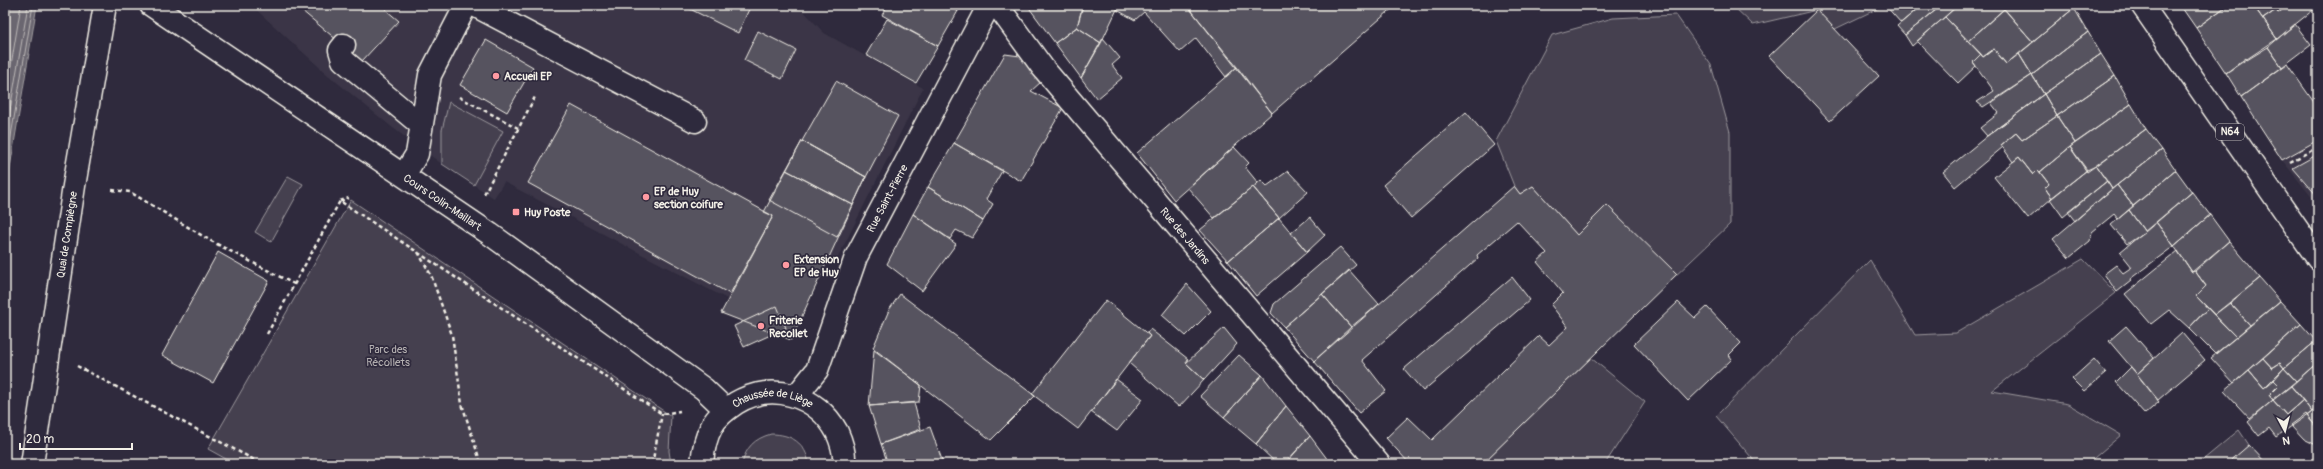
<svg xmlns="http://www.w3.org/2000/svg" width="2323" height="469" font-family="Pangolin,sans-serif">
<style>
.built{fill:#3b3647}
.green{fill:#454050;stroke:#9c989c}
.water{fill:#6a6670;stroke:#a19ea0}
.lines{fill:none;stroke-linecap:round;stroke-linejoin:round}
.shore{stroke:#bdb9b8;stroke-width:1}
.building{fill:#56525f;stroke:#f4f1e8}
.lane-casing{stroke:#f4f1e8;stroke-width:25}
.street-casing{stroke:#f4f1e8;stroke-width:25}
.secondary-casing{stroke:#f4f1e8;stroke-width:25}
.primary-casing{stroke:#f4f1e8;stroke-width:25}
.path{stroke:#f4f1e8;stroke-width:2.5;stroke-dasharray:4 3;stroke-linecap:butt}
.lane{stroke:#2f2a3d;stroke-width:22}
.street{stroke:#2f2a3d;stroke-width:22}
.secondary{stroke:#2f2a3d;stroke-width:22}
.primary{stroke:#2f2a3d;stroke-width:22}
.poi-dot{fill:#ff9aa2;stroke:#2f2a3d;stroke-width:1.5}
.labels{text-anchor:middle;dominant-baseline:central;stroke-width:3.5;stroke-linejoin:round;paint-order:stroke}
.shield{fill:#2f2a3d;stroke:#b9b5b5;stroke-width:1}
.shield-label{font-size:10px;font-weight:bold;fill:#f4f1e8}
.poi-label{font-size:11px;font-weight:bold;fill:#f4f1e8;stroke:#2f2a3d;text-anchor:start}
.street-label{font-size:11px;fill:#f4f1e8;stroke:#2f2a3d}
.park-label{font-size:11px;fill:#b7b3b3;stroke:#2f2a3d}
</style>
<rect width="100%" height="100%" fill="#2f2a3d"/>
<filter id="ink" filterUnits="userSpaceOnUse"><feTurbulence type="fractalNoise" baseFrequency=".025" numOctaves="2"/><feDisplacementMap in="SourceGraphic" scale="8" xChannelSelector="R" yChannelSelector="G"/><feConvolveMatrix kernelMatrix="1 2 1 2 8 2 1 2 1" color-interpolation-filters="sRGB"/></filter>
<g filter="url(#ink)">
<!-- built -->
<path class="built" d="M251,5H798L824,33L923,88L836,261L777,224L735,303L504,182L494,198L442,164L393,128L328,75Z
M2318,140V205L2282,160Z"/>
<!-- green -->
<path class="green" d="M1732,5H1885L1835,29L1817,10L1753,25Z
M1676,15L1711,65L1730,132V224L1671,280L1607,205L1577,235L1533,186L1520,194L1514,186L1496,141L1552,35L1613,18Z
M449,102L503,131L474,185L442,164V130Z
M288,176L303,184L271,242L255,232Z
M351,200L671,416L669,451L671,464H235L208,449Z
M2083,259L2116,293L1992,391L2068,404L2121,435L2087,464H1757L1716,416L1870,260L1915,335L1956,333Z
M1591,358L1645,402L1605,464H1482Z
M2239,430L2249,445L2227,464H2198Z
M771,434C791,434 806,443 809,464H742C746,447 754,439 771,434Z"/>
<!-- water -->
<path class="water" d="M5,5H37L5,198Z"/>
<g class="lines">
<!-- shore -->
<path class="shore" d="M5,102L21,5
M5,140L28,5
M5,172L33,5"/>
</g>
<!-- building -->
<path class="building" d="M295,5H388L386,10L399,21L362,61Z
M682,5H751L738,33Z
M888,5H947L958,11L938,46L882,15Z
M947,5H961L958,11Z
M1029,5H1083L1077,27L1055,43L1030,9Z
M1083,5H1119L1101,43L1077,27Z
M1119,5H1187L1237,67L1226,77L1196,38L1180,52L1144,12L1135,20L1117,10Z
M1187,5H1396L1272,113Z
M1885,5H1922L1901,23Z
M1922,5H1942L1905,35L1897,26Z
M1942,5H1958L1912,46L1905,35Z
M1958,5H2001L2004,9L1968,41L1945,17Z
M2001,5H2072L2074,8L2033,42Z
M2180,5H2228L2196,28Z
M2228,5H2253L2277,39L2226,73L2196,28Z
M2253,5H2288L2278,13L2276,10L2263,19Z
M2288,5L2318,6L2277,39L2263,19L2276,10L2278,13Z
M2074,8L2088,32L2032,75L2019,54Z
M2004,9L2033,42L2006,64L1994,49L1983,57L1968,41Z
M1817,10L1879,76L1830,121L1769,56Z
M1945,17L1981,54L1973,62L1976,66L1958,83L1917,41Z
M887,19L938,46L916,83L866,55Z
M2295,24L2311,45L2282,67L2268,47Z
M1077,27L1101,43L1081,78L1055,43Z
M758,31L796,50L782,79L744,60Z
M2088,32L2101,54L2044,94L2032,75Z
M1103,38L1120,58L1112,65L1122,78L1097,99L1081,78Z
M486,40L533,67L507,112L460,85Z
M2268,47L2282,67L2241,97L2226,73L2246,58L2247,60Z
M1994,49L2006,64L2019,54L2032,75L1983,107L1977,102L1994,91L1973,62L1981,54L1983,57Z
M1005,54L1020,56L1041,82L1031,91L1063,108L1021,181L954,143Z
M2101,54L2115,76L2057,116L2044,94Z
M2287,64L2318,108V140L2282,160L2241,97Z
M1237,67L1272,113L1174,200L1137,153Z
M2032,75L2044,94L1987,136L1980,128L1999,113L1991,103Z
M2115,76L2131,104L2075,143L2057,116Z
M836,81L898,116L866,177L802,141Z
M2044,94L2057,116L2022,140L2016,133L2001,145L2003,147L1955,187L1943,172L1987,136Z
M2131,104L2146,129L2087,172L2070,147Z
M571,105L773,216L730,294L528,183Z
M1466,112L1494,145L1411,218L1383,185Z
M2057,116L2075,143L2040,172L2038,170L2033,175L2019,157L2013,162L2001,145L2016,133L2022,140Z
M2146,129L2162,150L2112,189L2096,166Z
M802,141L866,177L853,205L786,170Z
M802,141L866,177L791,340L721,313L773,216L764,212Z
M954,143L1002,171L986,199L993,204L983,221L928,187Z
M1234,147L1249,163L1245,167L1258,183L1214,218L1188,188Z
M2070,147L2087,170L2052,198L2045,188L2049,184L2040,172Z
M2162,150L2176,170L2133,206L2117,185Z
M2318,154V197L2293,168Z
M2019,157L2033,175L2038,170L2049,184L2045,188L2052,198L2028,219L1994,177Z
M2096,166L2107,181L2063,217L2050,199L2087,170Z
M786,170L853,205L837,237L769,200Z
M2176,170L2192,192L2145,232L2129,210Z
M1288,171L1308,192L1279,218L1253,187L1261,180L1267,186Z
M2107,181L2112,189L2075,221L2068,212Z
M2117,185L2133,206L2118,219L2114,214L2092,232L2090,241L2069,258L2053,239Z
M1514,186L1520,194L1533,186L1577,235L1607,205L1677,274L1482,464H1410L1386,438L1408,417L1432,440L1539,336L1549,345L1568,327L1551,305L1563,293L1537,262L1547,253L1517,221L1477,255L1478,258L1362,360L1386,391L1359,413L1314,361Z
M928,187L983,221L972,238L956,230L950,239L913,214Z
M1253,187L1279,218L1228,261L1200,230Z
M2192,192L2210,215L2174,246L2156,222Z
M2129,210L2145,232L2127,244L2111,225Z
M913,214L956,244L922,291L887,264Z
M2210,215L2229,241L2192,272L2174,246Z
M1310,217L1325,235L1307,252L1291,233Z
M1279,218L1307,252L1256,296L1228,261Z
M2156,222L2174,246L2130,279L2131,281L2117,292L2104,274L2116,265L2123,273L2132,267L2120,252Z
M2229,241L2260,278L2214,315L2196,296L2206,286L2195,271Z
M1340,247L1356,265L1284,327L1271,313L1274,304Z
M2178,251L2192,272L2195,271L2206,286L2196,296L2208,308L2189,328L2169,310L2151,324L2125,294Z
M218,252L269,281L213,383L162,355Z
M1349,270L1379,304L1351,327L1322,294Z
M1512,277L1530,300L1423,391L1404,369Z
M2260,278L2280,301L2250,325L2230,303Z
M1187,284L1211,311L1186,336L1162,315Z
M900,294L1035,396L991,440L873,348L889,310Z
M1322,294L1351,327L1314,361L1284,327Z
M1106,300L1150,336L1078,429L1032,394Z
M2280,301L2301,324L2234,383L2211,358Z
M1678,302L1695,318L1707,307L1741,343L1729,355L1732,359L1688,401L1634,344Z
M2230,303L2250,325L2236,337L2214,315Z
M777,306L786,328L744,347L734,326Z
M2208,308L2236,337L2215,354L2189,328Z
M2301,324L2316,341L2284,368L2280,363L2272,368L2263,358Z
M2126,326L2154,358L2137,374L2109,341Z
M1224,328L1237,344L1204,380L1186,363Z
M1150,329L1188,359L1186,363L1204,380L1179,407L1129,363L1150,336L1147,333Z
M2182,333L2205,360L2158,400L2137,374Z
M2316,341L2318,343V362L2296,381L2284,368Z
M874,350L921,385L919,402L869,406Z
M1239,355L1262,375L1224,417L1200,396Z
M2263,358L2272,368L2280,363L2284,368L2264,388L2249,370Z
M2094,359L2106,373L2084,391L2072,379Z
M2318,362V407L2312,412L2291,386Z
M2131,367L2159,402L2145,414L2116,382Z
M2284,368L2296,381L2273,400L2269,395L2279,385L2274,380Z
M2249,370L2264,388L2274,380L2279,385L2269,395L2273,400L2250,419L2224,391Z
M1262,375L1286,406L1256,444L1224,417Z
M1116,379L1143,399L1117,431L1091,412Z
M2291,386L2303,400L2286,415L2273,400Z
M2273,400L2286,415L2303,400L2312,412L2276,437L2269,428L2259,436L2248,422Z
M914,403L921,429L881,444L869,406Z
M1286,406L1310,436L1284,464H1277L1256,444Z
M2318,407V429L2307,416Z
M2306,414L2318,429V446L2304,439L2291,425Z
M930,427L942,460L946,464H888L881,444Z
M1310,436L1331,464H1285Z
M2249,445L2267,464H2227Z"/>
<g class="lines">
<defs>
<path id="lane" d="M474,5L695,121
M344,45L340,50L343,60L421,125
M404,175L417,154L430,75L466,5"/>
<g id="street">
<path id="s1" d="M997,5L1043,68L1379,464"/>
<path id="s2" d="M797,395L817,370L856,257L989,5"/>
</g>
<g id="secondary">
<path id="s3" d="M151,5L490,234L704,389L726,410"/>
<path id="s4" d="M32,464L74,186L105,5"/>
<path id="s5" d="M702,464C703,450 705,438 712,426C717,416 727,409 736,403C772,381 817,395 837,432C841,441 845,454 844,464"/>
</g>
<path id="primary" d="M2142,5L2318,259"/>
</defs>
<!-- lane casing -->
<use href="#lane" class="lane-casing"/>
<!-- street casing -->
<use href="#street" class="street-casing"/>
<!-- secondary casing -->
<use href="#secondary" class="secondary-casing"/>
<!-- primary casing -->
<use href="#primary" class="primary-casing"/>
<!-- path -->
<path class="path" d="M459,97L518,128
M2290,162L2318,147
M112,190L130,192L211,241L294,284
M484,194L536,95
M340,201L349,198
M418,252L431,275L452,335L462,404L481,464
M267,334L340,201L662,414L680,411
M77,366L262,464
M652,464L662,414"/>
<!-- lane -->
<use href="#lane" class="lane"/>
<!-- street -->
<use href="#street" class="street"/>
<!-- secondary -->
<use href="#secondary" class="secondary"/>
<!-- primary -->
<use href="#primary" class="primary"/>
</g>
</g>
<!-- markers -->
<g class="poi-dot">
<circle cx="496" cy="76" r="4"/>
<circle cx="646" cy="197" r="4"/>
<rect x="512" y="208" width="8" height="8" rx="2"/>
<circle cx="786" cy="265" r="4"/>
<circle cx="761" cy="326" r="4"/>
</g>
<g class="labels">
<!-- shield labels -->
<rect class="shield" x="2216" y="124" width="28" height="16" rx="3"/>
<g class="shield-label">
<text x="2230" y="132">N64</text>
</g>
<!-- poi labels -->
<g class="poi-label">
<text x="504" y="76">Accueil EP</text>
<text x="654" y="191">EP de Huy<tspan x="654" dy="13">section coifure</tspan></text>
<text x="524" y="212">Huy Poste</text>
<text x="794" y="259">Extension<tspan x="794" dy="13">EP de Huy</tspan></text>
<text x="769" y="320">Friterie<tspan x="769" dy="13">Recollet</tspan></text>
</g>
<!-- street labels -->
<g class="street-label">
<text stroke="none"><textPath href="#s2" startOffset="218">Rue Saint-Pierre</textPath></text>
<text stroke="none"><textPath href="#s3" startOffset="352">Cours Colin-Maillart</textPath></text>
<text stroke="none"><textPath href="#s4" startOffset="232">Quai de Compiègne</textPath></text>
<text stroke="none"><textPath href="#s1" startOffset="298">Rue des Jardins</textPath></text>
<text stroke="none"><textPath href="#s5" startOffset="112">Chaussée de Liège</textPath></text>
</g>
<!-- park labels -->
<g class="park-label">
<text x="388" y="349">Parc des<tspan x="388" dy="13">Récollets</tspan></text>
</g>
</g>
<!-- margin -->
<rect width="2323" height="469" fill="none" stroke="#2f2a3d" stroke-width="20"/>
<rect x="10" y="10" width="2303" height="449" fill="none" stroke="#f4f1e8" stroke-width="1.5" filter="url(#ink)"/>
<!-- north arrow -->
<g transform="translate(2285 431) rotate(173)" stroke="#2f2a3d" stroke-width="3" paint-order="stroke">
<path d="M0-3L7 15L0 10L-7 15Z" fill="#f4f1e8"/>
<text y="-6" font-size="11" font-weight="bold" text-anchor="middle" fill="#f4f1e8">N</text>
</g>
<!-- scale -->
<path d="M20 443v6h112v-6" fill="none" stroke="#f4f1e8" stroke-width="2"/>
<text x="26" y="443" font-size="12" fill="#f4f1e8" stroke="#2f2a3d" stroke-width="3" paint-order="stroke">20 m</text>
</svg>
